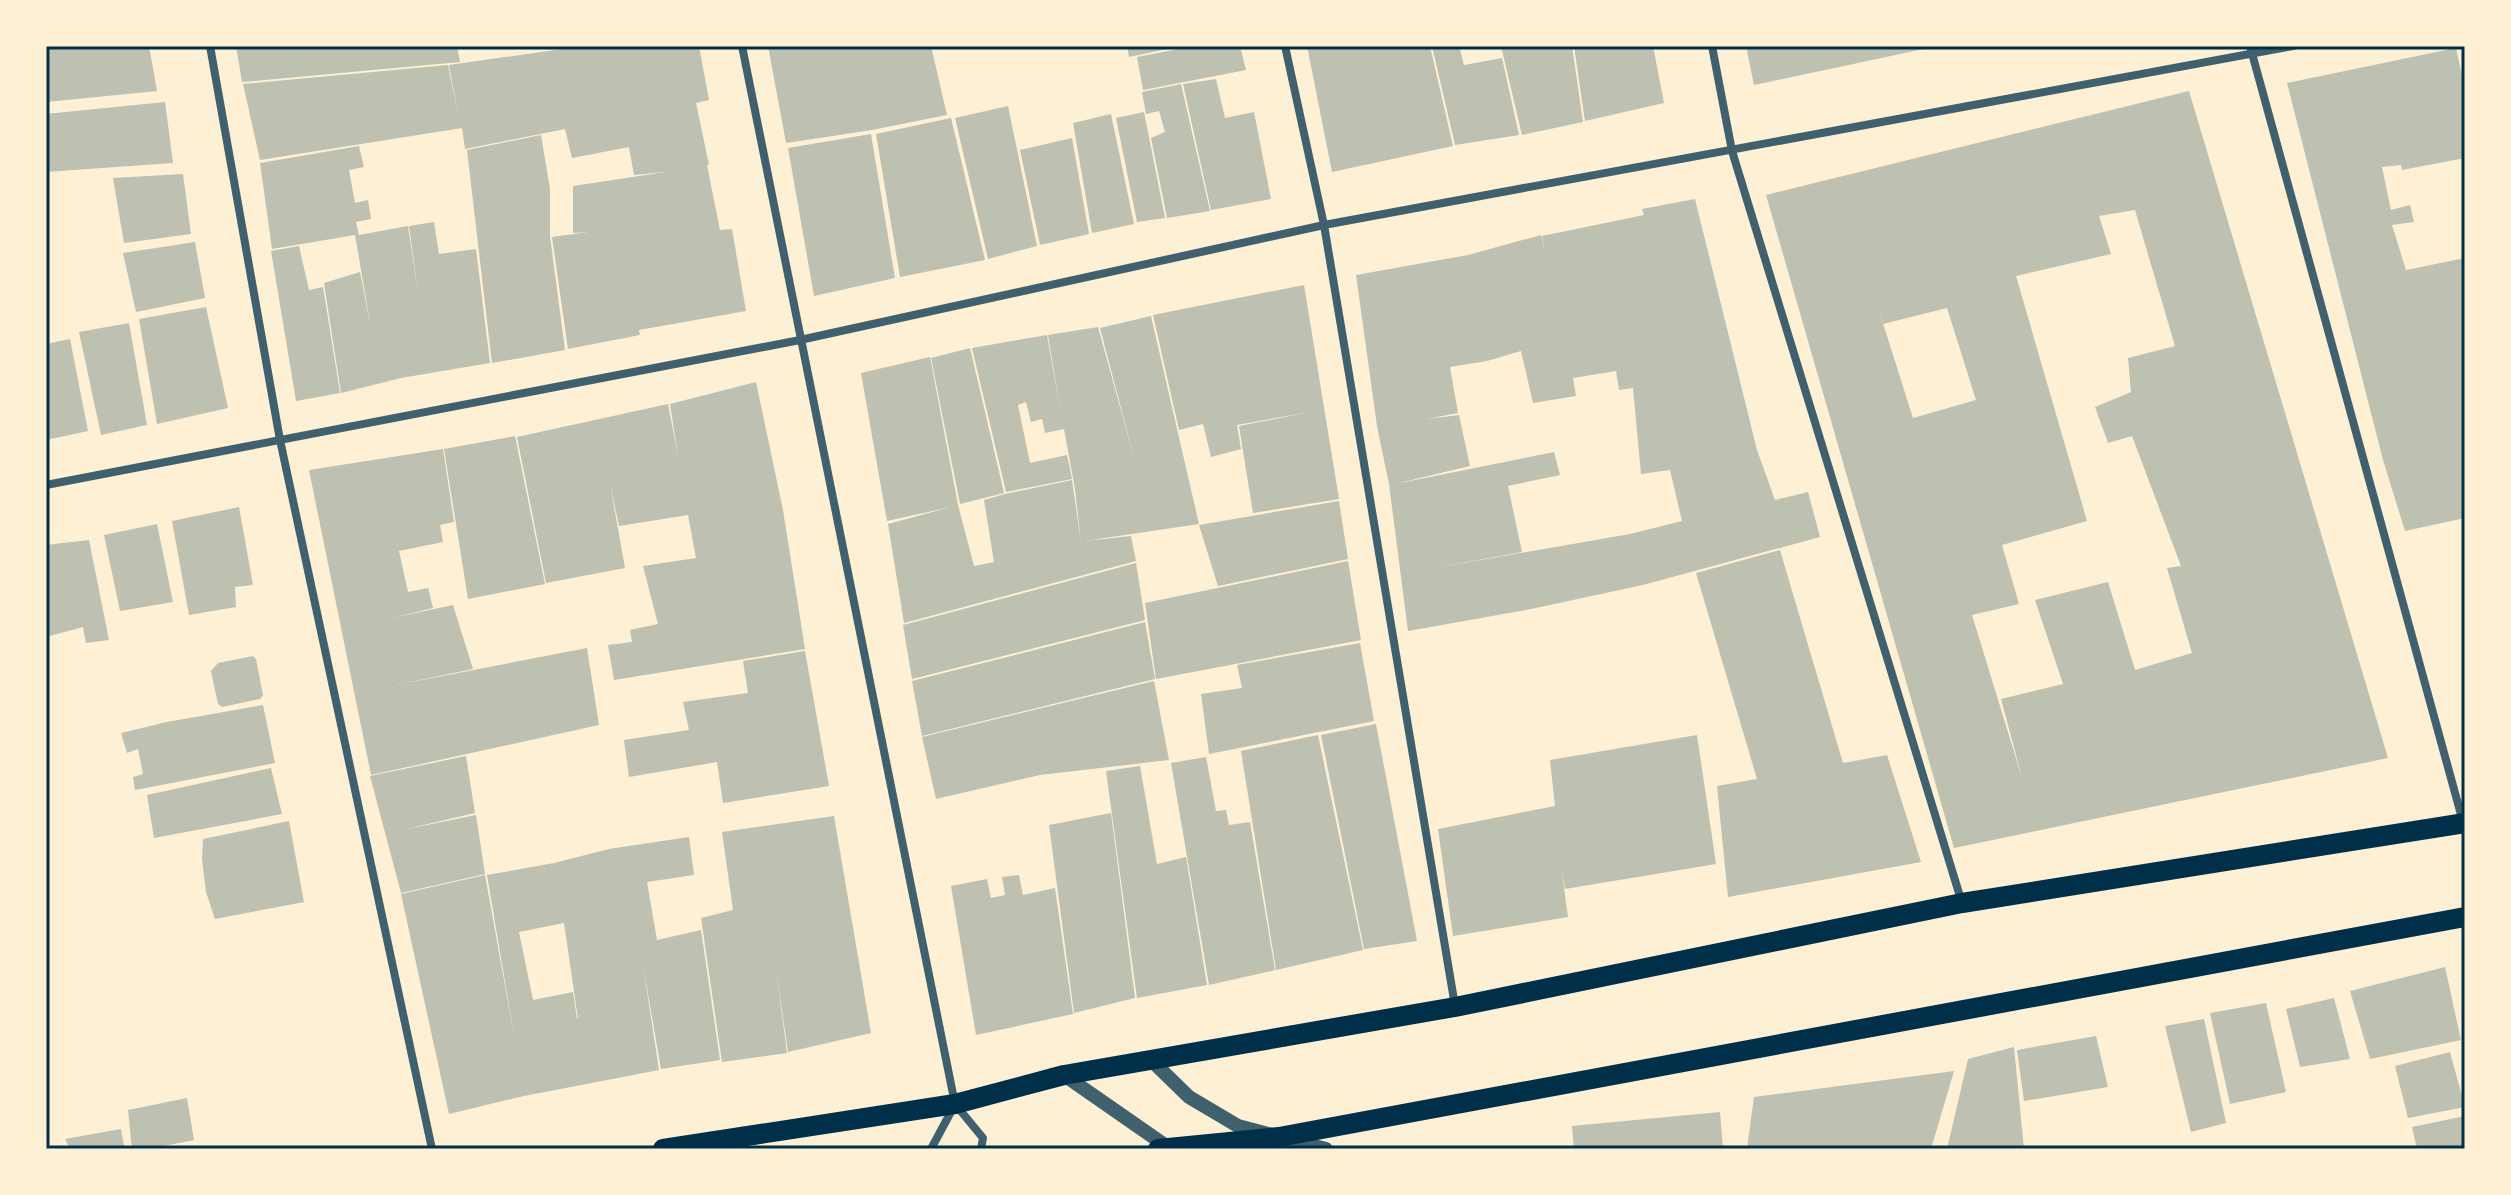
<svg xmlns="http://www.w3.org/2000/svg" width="2511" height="1195" font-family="'Fira Sans',sans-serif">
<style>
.building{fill:#bec0b2;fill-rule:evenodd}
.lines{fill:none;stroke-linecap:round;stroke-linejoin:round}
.minor{stroke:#3f606c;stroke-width:8}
.tertiary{stroke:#3f606c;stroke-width:14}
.primary{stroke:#003049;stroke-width:20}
.neatline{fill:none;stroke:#003049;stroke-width:3}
</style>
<rect width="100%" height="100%" fill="#fdf0d5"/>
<!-- building -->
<path class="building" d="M46,46H149L157,91L46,102Z
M236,46H457L460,62L242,82Z
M583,46H699L709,100L696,103L709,165H707L720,230L732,229L746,311L639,330L640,335L568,349L552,237L588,232L573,233V186L666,172L634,175L629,147L572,158L565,129L465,149L462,128L260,160L243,84L448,65L458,114L449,65Z
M768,46H931L947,115L872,130L786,143Z
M1127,46H1177V47L1129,57Z
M1195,46H1240L1246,70L1143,90L1137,57Z
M1307,46H1430L1453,146L1332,172Z
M1432,46H1459L1464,65L1502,58L1519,135L1455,145Z
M1501,46H1572L1583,122L1522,135Z
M1574,46H1653L1664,103L1585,121Z
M1746,46H1933V47L1754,85Z
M2456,48L2465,90V158L2402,170L2401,165L2382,167L2391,210L2410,205L2414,222L2392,225L2406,270L2465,258V518L2405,531L2383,460L2287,83Z
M1216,79L1225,118L1254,112L1271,199L1211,210L1183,84Z
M1181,84L1210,211L1167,218L1151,138L1165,132L1159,111L1146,114L1142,92Z
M2189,91L2388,758L1954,848L1766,195ZM2135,210L2175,346L2128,358L2131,392L2095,407L2108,443L2132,436L2181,566L2167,568L2192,653L2135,670L2108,582L2035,600L2063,684L2001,699L2023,781L1972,615L2019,604L2002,545L2087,521L2016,276L2111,254L2099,216ZM1874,295L1883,324L1947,308L1976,400L1913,418Z
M165,102L173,163L46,172V114Z
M1008,106L1037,246L988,259L955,118Z
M1144,112L1165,218L1137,222L1116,118Z
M1111,114L1134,224L1092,233L1073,123Z
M951,118L985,260L900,277L876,134Z
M871,134L895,278L814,296L788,148Z
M541,135L550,189V236L565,350L492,363L467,150Z
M1072,138L1089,234L1040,245L1020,150Z
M359,146L364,167L349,170L355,203L368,200L371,219L356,222L359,235L408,226L419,299L409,226L434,222L439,254L476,249L490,363L401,378L341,393L324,283L360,272L371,328L355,235L272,249L260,163Z
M183,174L191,234L124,243L113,178Z
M1695,199L1757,450L1775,500L1808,492L1820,537L1643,585L1531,609L1408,631L1389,484L1377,426L1356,275L1468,255L1541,235L1545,253L1542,236L1644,215L1642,209ZM1521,351L1533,403L1576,396L1573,378L1616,371L1619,390L1633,388L1641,474L1670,470L1682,521L1630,534L1429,569L1522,552L1508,486L1560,475L1554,452L1395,484L1470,466L1459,415L1427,419L1458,413L1450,367L1487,361Z
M195,242L205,298L136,312L123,253Z
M299,246L309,290L323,287L340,393L296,401L271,251Z
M1304,285L1339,499L1253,513L1239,426L1310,412L1237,425L1241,449L1211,457L1203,424L1179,430L1153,315Z
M206,307L228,408L157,424L139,319Z
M1151,316L1199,524L1084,541L1131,536L1136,561L904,623L888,524L951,507L887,521L861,373L930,357L958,505L974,566L994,562L984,500L1005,494L1072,480L1081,542L1075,489L1064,429L1045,433L1042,419L1031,422L1026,402L1018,405L1030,463L1067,455L1072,479L1006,492L972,348L1047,335L1061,414L1048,335L1098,327L1136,465L1100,328Z
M129,323L147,425L101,435L79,332Z
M70,339L88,431L46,440V344Z
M970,348L1004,493L960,504L931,358Z
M756,382L783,510L805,649L614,680L608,645L632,642L630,630L658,624L643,566L696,558L688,515L619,526L610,484L625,568L546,583L517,437L668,404L678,456L670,404Z
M515,436L545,584L468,599L444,449Z
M443,449L454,522L440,525L443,542L399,551L408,592L428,588L433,608L392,618L453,605L473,669L396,685L587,648L599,725L371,775L309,470Z
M1339,501L1348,559L1218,586L1199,525Z
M239,507L253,585L235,587L236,607L189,615L172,521Z
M157,524L173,602L120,611L104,535Z
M89,540L109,640L86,643L83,627L46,637V545Z
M1780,550L1843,763L1887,755L1921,862L1728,897L1717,786L1757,779L1696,573Z
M1348,561L1361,640L1156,679L1145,603Z
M1136,563L1145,620L912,679L903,625Z
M1145,622L1155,679L922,736L912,681Z
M1360,643L1374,721L1209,754L1201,694L1242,688L1237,665Z
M805,651L829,786L723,803L717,762L629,777L624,740L689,730L683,702L748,693L743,661Z
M253,656L256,659L263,695L260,699L222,707L218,704L211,671L218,663Z
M1154,681L1169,760L1040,775L936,799L922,737Z
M263,705L275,763L135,790L133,777L143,774L138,749L127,753L121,733L167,722Z
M1376,724L1417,941L1364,949L1321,735Z
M1318,735L1363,950L1276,970L1241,751Z
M1697,735L1716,864L1565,889L1562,873L1568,917L1453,936L1438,829L1555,806L1550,760Z
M466,756L475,813L402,830L476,815L485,874L401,893L370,776Z
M1206,757L1216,811L1226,810L1229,825L1250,822L1275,970L1209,985L1171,763Z
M1140,766L1157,864L1186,857L1207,985L1137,998L1106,771Z
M271,768L282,814L154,838L147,795Z
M1111,813L1135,998L1074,1013L1049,825Z
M834,816L871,1033L788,1052L776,969L787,1053L722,1062L701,918L733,910L722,832Z
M289,821L304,902L215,919L206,892L202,859L203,839Z
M689,837L694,875L647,882L657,940L701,930L720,1060L661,1069L643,965L659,1070L524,1096L449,1114L401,894L485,875L515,1041L487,875L554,863L609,849ZM564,923L578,1019H577L573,992L533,1000L519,932Z
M1019,875L1023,895L1055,888L1073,1014L976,1035L951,886L987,879L991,898L1005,895L1002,877Z
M2445,967L2461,1040L2370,1059L2350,991Z
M2334,998L2350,1059L2300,1067L2286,1009Z
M2266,1003L2286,1092L2230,1104L2210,1013Z
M2204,1019L2226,1123L2191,1132L2165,1026Z
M2096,1036L2108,1087L2024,1101L2017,1050Z
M2014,1047L2024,1149H1947L1968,1059Z
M2450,1052L2465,1107L2408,1118L2395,1066Z
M1954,1071L1931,1149H1747L1754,1097Z
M187,1098L194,1140L149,1149H132L128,1110Z
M1720,1112L1723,1149H1574L1572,1126Z
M2465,1116V1149H2417L2412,1127Z
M121,1129L124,1146L106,1149H70L65,1139Z"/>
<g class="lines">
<!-- minor -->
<path class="minor" d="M210,46L280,440L432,1149
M742,46L955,1104L983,1138L981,1149
M1285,46L1324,225L1455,1006
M1712,46L1732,151L1962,903
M2250,46L2463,822
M46,485L800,340L1324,225L2293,46
M931,1149L953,1108"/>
<!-- tertiary -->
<path class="tertiary" d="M1152,1061L1189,1097L1238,1126L1326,1149
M1064,1075L1169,1148"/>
<!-- primary -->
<path class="primary" d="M663,1149L955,1104L1064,1075L1455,1007L1962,903L2465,823
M1158,1149L1279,1137L2465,917"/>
</g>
<!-- border -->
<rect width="2511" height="1195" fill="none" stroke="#fdf0d5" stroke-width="96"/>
<rect x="48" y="48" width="2415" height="1099" class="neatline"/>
</svg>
